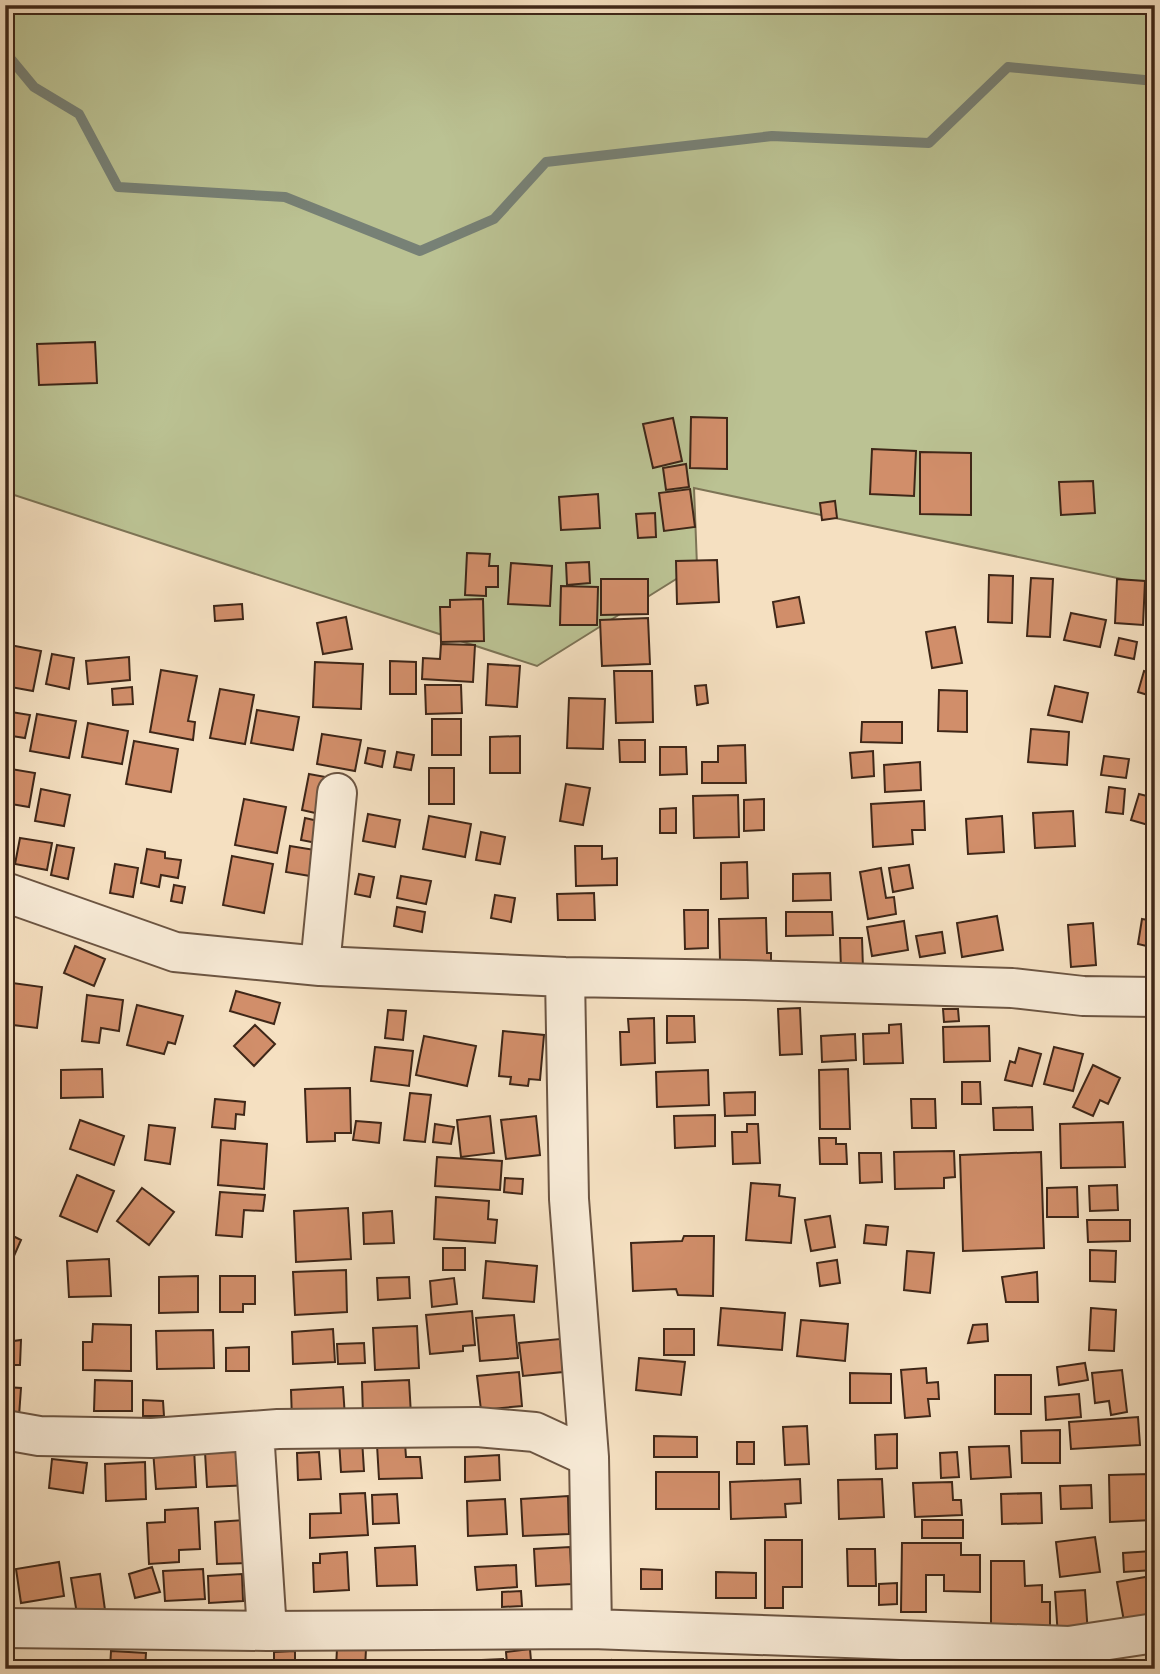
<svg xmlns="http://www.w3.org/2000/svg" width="1160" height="1674" font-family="'Libre Caslon Text',serif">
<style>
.green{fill:#bbc293;stroke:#7d7456;stroke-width:2}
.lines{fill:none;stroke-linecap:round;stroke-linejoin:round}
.stream{stroke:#778176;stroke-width:10}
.building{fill:#d18e6a;stroke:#3f2718;stroke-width:2}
.minor-casing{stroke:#6c5542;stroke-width:42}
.minor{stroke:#f8ebd7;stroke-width:38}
</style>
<rect width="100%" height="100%" fill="#f5e0c1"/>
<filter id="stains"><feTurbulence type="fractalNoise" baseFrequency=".00286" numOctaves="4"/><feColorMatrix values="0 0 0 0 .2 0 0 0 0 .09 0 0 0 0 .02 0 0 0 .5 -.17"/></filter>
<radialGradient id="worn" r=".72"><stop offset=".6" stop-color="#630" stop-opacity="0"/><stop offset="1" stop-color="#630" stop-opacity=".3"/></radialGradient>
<!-- green -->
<path class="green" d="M5,5H1155V586L694,488L697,566L537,666L5,492Z"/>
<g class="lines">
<!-- stream -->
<path class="stream" d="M5,52L34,87L79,114L118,187L285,197L420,251L494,219L546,162L772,136L929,143L1008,67L1155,81"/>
</g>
<!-- building -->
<path class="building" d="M95,342L97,383L39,385L37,344Z
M691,417L727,418V469L690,468Z
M673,418L682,461L653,468L643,424Z
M872,449L916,451L914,496L870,494Z
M920,452L971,453V515L920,514Z
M686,464L689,487L666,490L663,468Z
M1093,481L1095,513L1061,515L1059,482Z
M690,489L695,527L664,531L659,493Z
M598,494L600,528L561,530L559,497Z
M835,501L837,518L822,520L820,503Z
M655,513L656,537L638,538L636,514Z
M467,553L490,554L489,566H498V587H486V596L465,595Z
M717,560L719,602L677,604L676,561Z
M589,562L590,583L567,585L566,563Z
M511,563L552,566L550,606L508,604Z
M989,575L1013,576L1012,623L988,622Z
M1031,578L1053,579L1050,637L1027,636Z
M601,579H648V614L601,615Z
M1117,579L1145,581L1143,625L1115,623Z
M561,586L598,587L597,625H560Z
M1155,586V634H1153Z
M799,597L804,623L777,627L773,602Z
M483,599L484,641L441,642L440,607H450V600Z
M242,604L243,619L215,621L214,606Z
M1071,613L1106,620L1100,647L1064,640Z
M346,617L352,649L323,654L317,623Z
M648,618L650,664L602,666L600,620Z
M955,627L962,663L932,668L926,632Z
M1119,638L1137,642L1134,659L1115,655Z
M441,644L475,645L473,682L422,679L423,658L440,659Z
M10,645L41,651L33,691L5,686V672Z
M52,654L74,658L69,689L46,684Z
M129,657L130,680L88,684L86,661Z
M390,661L416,662V694H390Z
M315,662L363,664L361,709L313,707Z
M488,664L520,666L517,707L486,705Z
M161,670L197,676L188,721L195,722L193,740L150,732Z
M614,671H652L653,722L616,723Z
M1144,671L1155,675L1154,697L1138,692Z
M425,685H461L462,713L426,714Z
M706,685L708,703L697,705L695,686Z
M1055,686L1088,693L1082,722L1048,715Z
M132,687L133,704L113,705L112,689Z
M220,689L254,695L245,744L210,738Z
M939,690L967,691V732L938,731Z
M569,698L605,699L603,749L567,748Z
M257,710L299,717L293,750L251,743Z
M5,711L30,715L25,738L6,735L5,738Z
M37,714L76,721L69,758L30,751Z
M432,719H461V755H432Z
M862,722H902V743L861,742Z
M88,723L128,731L122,764L82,757Z
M1031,729L1069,732L1067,765L1028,762Z
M322,734L361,740L355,771L317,764Z
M520,736V773H490V737Z
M619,740H645V762H620Z
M134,741L178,749L171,792L126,784Z
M745,745L746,783H702V762H718V746Z
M660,747H686L687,774L660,775Z
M368,748L385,751L382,767L365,763Z
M873,751L874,776L852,778L850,753Z
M397,752L414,755L411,770L394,767Z
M1104,756L1129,759L1126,778L1101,775Z
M920,762L921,790L885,792L884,765Z
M5,768L35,773L29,807L5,803Z
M429,768H454V804H429Z
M309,774L331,778L324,815L302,810Z
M566,784L590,788L583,825L560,821Z
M1109,787L1125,789L1123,814L1106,812Z
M41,789L70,795L64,826L35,821Z
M1139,794L1155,798V827L1131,820Z
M738,795L739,837L694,838L693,796Z
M244,799L286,807L277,853L235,845Z
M764,799V830L744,831V800Z
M924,801L925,830H912L913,844L873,847L871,804Z
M676,808V833H660V809Z
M1073,811L1075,846L1035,848L1033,813Z
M368,814L400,820L395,847L363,841Z
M429,816L471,824L465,857L423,849Z
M1002,816L1004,852L968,854L966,819Z
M305,818L327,823L322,844L301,840Z
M481,832L505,837L500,864L476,860Z
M20,838L52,843L47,870L15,864Z
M57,845L74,848L68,879L51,875Z
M290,846L321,851L316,877L286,872Z
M575,846H602V859L617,858V885L576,886Z
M147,849L165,852V858L181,860L178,878L161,875L159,887L141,883Z
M232,856L273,864L264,913L223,905Z
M747,862L748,898L721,899V863Z
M115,864L138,868L133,897L110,893Z
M909,865L913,888L893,892L889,868Z
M881,868L886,898L894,897L896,914L868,919L860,872Z
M830,873L831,900L793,901V874Z
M359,874L374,877L370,897L355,894Z
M401,876L431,881L426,904L397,898Z
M174,885L185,887L182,903L171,901Z
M594,893L595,920H558L557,894Z
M495,895L515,898L511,922L491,918Z
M397,907L425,912L422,932L394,926Z
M684,910H708V948L685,949Z
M786,912H832L833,935L786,936Z
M997,916L1003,950L962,957L957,923Z
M766,918L767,953H771V968L733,969V960H720L719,919Z
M1142,919L1155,921V948L1138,944Z
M904,921L908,950L872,956L867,927Z
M1093,923L1096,965L1071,967L1068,925Z
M942,932L945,953L920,957L916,936Z
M840,938H862L863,969L841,970Z
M75,946L105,959L94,986L64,973Z
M5,982L42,987L37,1028L5,1024Z
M236,991L280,1003L274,1024L230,1011Z
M87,995L123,1000L119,1031L101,1028L99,1043L82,1041Z
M137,1005L183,1016L175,1044L168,1042L164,1054L127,1045Z
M800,1008L802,1054L780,1055L778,1009Z
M943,1009H958L959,1021L944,1022Z
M388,1010L406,1011L403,1040L385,1038Z
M667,1016H694L695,1042L667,1043Z
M654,1018L655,1063L621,1065L620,1032H629L628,1019Z
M901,1024L903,1063L864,1064L863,1034L889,1033V1025Z
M255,1025L275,1044L254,1066L234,1046Z
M989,1026L990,1061L944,1062L943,1027Z
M503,1031L544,1035L540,1080L529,1079L528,1086L510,1084L511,1077L499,1076Z
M855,1034L856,1060L822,1062L821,1036Z
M424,1036L476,1046L467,1086L416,1075Z
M5,1044L12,1045L5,1077Z
M375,1047L413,1051L409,1086L371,1081Z
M1054,1047L1083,1054L1073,1091L1044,1084Z
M1019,1048L1041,1054L1032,1086L1005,1080L1010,1061L1015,1063Z
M1093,1065L1120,1078L1108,1104L1100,1100L1093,1116L1073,1107Z
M102,1069L103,1097L61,1098V1070Z
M848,1069L850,1129H820L819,1070Z
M708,1070L709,1105L657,1107L656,1072Z
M962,1082H980L981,1104H962Z
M350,1088L351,1133H335V1141L307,1142L305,1089Z
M755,1092V1115L725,1116L724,1093Z
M410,1093L431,1095L425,1142L404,1140Z
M215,1099L245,1102L244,1115L236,1114L235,1129L212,1127Z
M911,1099H935L936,1128H912Z
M1032,1107L1033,1130H994L993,1108Z
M715,1115V1146L675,1148L674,1116Z
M490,1116L494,1153L461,1157L457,1120Z
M536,1116L540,1155L506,1159L501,1120Z
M80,1120L124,1136L114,1165L70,1149Z
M356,1121L381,1123L379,1143L353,1140Z
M1123,1122L1125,1167L1061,1168L1060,1124Z
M435,1124L454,1127L451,1144L433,1142Z
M747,1124H758L760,1163L733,1164L732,1132H747Z
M149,1125L175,1128L170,1164L145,1160Z
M819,1138H836V1144H846L847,1164H820Z
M221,1140L267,1144L264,1189L218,1185Z
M954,1151L955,1177L944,1178V1188L895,1189L894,1152Z
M1041,1152L1044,1248L963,1251L960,1155Z
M859,1153H881L882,1182L860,1183Z
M437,1157L502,1161L500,1190L435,1186Z
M77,1175L114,1191L97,1232L60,1216Z
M505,1178L523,1179L522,1194L504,1192Z
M751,1183L780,1185L779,1196L795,1198L791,1243L746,1240Z
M1117,1185L1118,1210L1090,1211L1089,1186Z
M1077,1187L1078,1217H1047V1188Z
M142,1188L174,1212L149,1245L117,1221Z
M220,1192L265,1195L263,1211L244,1210L242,1237L216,1235Z
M436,1197L489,1201L488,1219L497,1220L495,1243L434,1239Z
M348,1208L351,1259L296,1262L294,1211Z
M392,1211L394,1243L364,1244L363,1213Z
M830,1216L835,1247L811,1251L805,1220Z
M1087,1220H1130V1241L1088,1242Z
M866,1225L888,1227L886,1245L864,1243Z
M5,1232L21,1240L14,1256L5,1252Z
M684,1236H714L713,1296L678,1295L676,1289L633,1291L631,1243L682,1241Z
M443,1248H465V1270H443Z
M1090,1250L1116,1251L1115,1282L1090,1281Z
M907,1251L934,1253L930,1293L904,1290Z
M109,1259L111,1296L69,1297L67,1261Z
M837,1260L840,1283L820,1286L817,1263Z
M486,1261L537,1266L534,1302L483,1298Z
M346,1270L347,1312L295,1315L293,1272Z
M1037,1272L1038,1302H1006L1002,1277Z
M198,1276V1312L159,1313V1277Z
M220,1276H255V1304H243V1312H220Z
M409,1277L410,1298L378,1300L377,1278Z
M454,1278L457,1304L432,1307L430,1281Z
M721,1308L785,1313L782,1350L718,1345Z
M1091,1308L1116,1310L1114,1351L1089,1350Z
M472,1311L475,1345L463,1346V1351L430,1354L426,1315Z
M514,1315L518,1358L480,1361L476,1318Z
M801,1320L848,1324L845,1361L797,1356Z
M5,1324H14L13,1341L21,1340L20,1365H5Z
M93,1324L131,1325V1371L83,1370V1342H92Z
M987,1324L988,1341L968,1343L973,1325Z
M417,1326L419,1368L375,1370L373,1328Z
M333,1329L335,1362L293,1364L292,1332Z
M664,1329H694V1355H664Z
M213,1330L214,1368L157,1369L156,1331Z
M560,1339L563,1372L523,1376L519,1343Z
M364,1343L365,1363L338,1364L337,1344Z
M249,1347V1371H226V1348Z
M639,1358L685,1362L681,1395L636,1390Z
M1085,1363L1088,1380L1059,1385L1057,1367Z
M926,1368L927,1383L938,1382L939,1399H928L930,1416L905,1418L901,1370Z
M1122,1370L1127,1412L1111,1415L1109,1401L1095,1403L1092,1373Z
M519,1372L522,1406L481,1410L477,1376Z
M850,1373L891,1374V1403H850Z
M995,1375H1031V1414H995Z
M95,1380L132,1381V1411H94Z
M409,1380L411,1415L363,1417L362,1382Z
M5,1387L21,1388L19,1416L5,1415Z
M343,1387L345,1418L292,1421L291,1390Z
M1079,1394L1081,1417L1046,1420L1045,1397Z
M143,1400L163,1401L164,1416H143Z
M1138,1417L1140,1445L1071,1449L1069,1422Z
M807,1426L809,1464L785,1465L783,1427Z
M1060,1430V1463H1022L1021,1431Z
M897,1434V1468L876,1469L875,1435Z
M654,1436L697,1437V1457H654Z
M362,1439L364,1471L341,1472L339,1440Z
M737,1442H754V1464H737Z
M405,1443L406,1457H420L422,1478L379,1479L377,1445Z
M1009,1446L1011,1477L971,1479L969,1447Z
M194,1448L196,1487L156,1489L153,1450Z
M250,1450L251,1485L207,1487L205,1452Z
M319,1452L321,1479L298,1480L297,1453Z
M957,1452L959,1477L941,1478L940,1453Z
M499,1455L500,1480L465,1482V1457Z
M52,1459L87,1463L83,1493L49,1488Z
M145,1462L146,1499L106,1501L105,1464Z
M656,1472H719V1509H656Z
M1151,1474L1153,1520L1110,1522L1109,1475Z
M800,1479L801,1503L785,1504L786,1517L731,1519L730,1482Z
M882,1479L884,1517L839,1519L838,1480Z
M952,1482L953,1500H961L962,1515L915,1517L913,1483Z
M1091,1485L1092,1508L1061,1509L1060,1486Z
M365,1493L368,1535L310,1538V1514L341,1513L340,1494Z
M1041,1493L1042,1523L1002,1524L1001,1494Z
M397,1494L399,1523L373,1524L372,1495Z
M568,1496L569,1534L523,1536L521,1499Z
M505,1499L507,1534L468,1536L467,1501Z
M198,1508L200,1549L179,1550V1562L149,1564L147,1523L165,1522V1510Z
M245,1520L248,1563L217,1564L215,1522Z
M922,1520H963V1538H922Z
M1095,1537L1100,1572L1060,1577L1056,1542Z
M765,1540H802V1587H783V1608H765Z
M902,1543H961V1555H980V1592L944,1591V1575H926V1612H901Z
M415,1546L417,1585L377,1586L375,1548Z
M570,1547L572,1584L536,1586L534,1549Z
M847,1549H875L876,1586H848Z
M1152,1551L1153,1570L1124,1572L1123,1553Z
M347,1552L349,1590L314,1592L313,1563H320V1554Z
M991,1561H1024L1025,1586L1042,1585V1602H1050V1630H991Z
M59,1562L64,1596L21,1603L16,1569Z
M516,1565L517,1587L477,1590L475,1567Z
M152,1567L160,1592L135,1598L129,1574Z
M203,1569L205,1599L165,1601L163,1571Z
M641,1569L662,1570V1589H641Z
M716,1572L756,1573V1598H716Z
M100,1574L105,1610L77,1614L71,1578Z
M242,1574L243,1601L209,1603L208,1576Z
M1151,1576L1155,1603L1149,1604L1155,1639L1128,1644L1117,1582Z
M897,1583V1604L879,1605V1584Z
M1085,1590L1088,1635L1058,1637L1055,1592Z
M521,1591L522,1606L502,1607V1592Z
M337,1648L366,1649L365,1669H336Z
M530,1649L531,1661L507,1664L506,1652Z
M111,1651L146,1653L145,1669H110Z
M295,1651V1668H274V1652Z
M503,1659V1669H437V1662Z
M612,1660L650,1669H610Z"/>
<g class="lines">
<defs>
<path id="minor" d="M5,892L175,952L320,966L565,977L745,980L1012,988L1083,996L1155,997
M320,966L337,793
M565,977L569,1199L589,1457L592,1629
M5,1430L39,1436L152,1438L278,1429L477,1427L535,1432L589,1457
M254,1431L267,1631
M5,1628L267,1631L592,1629L1069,1646L1155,1633"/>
</defs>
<!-- minor casing -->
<use href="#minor" class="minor-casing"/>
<!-- minor -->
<use href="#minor" class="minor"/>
</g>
<!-- margin -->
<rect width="1160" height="1674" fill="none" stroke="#f5e0c1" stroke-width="28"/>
<rect x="7" y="7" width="1146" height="1660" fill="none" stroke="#3f2718" stroke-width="3.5"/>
<rect x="14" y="14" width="1132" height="1646" fill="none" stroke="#3f2718" stroke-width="2"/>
<rect width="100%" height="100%" filter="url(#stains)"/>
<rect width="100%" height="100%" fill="url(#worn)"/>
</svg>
